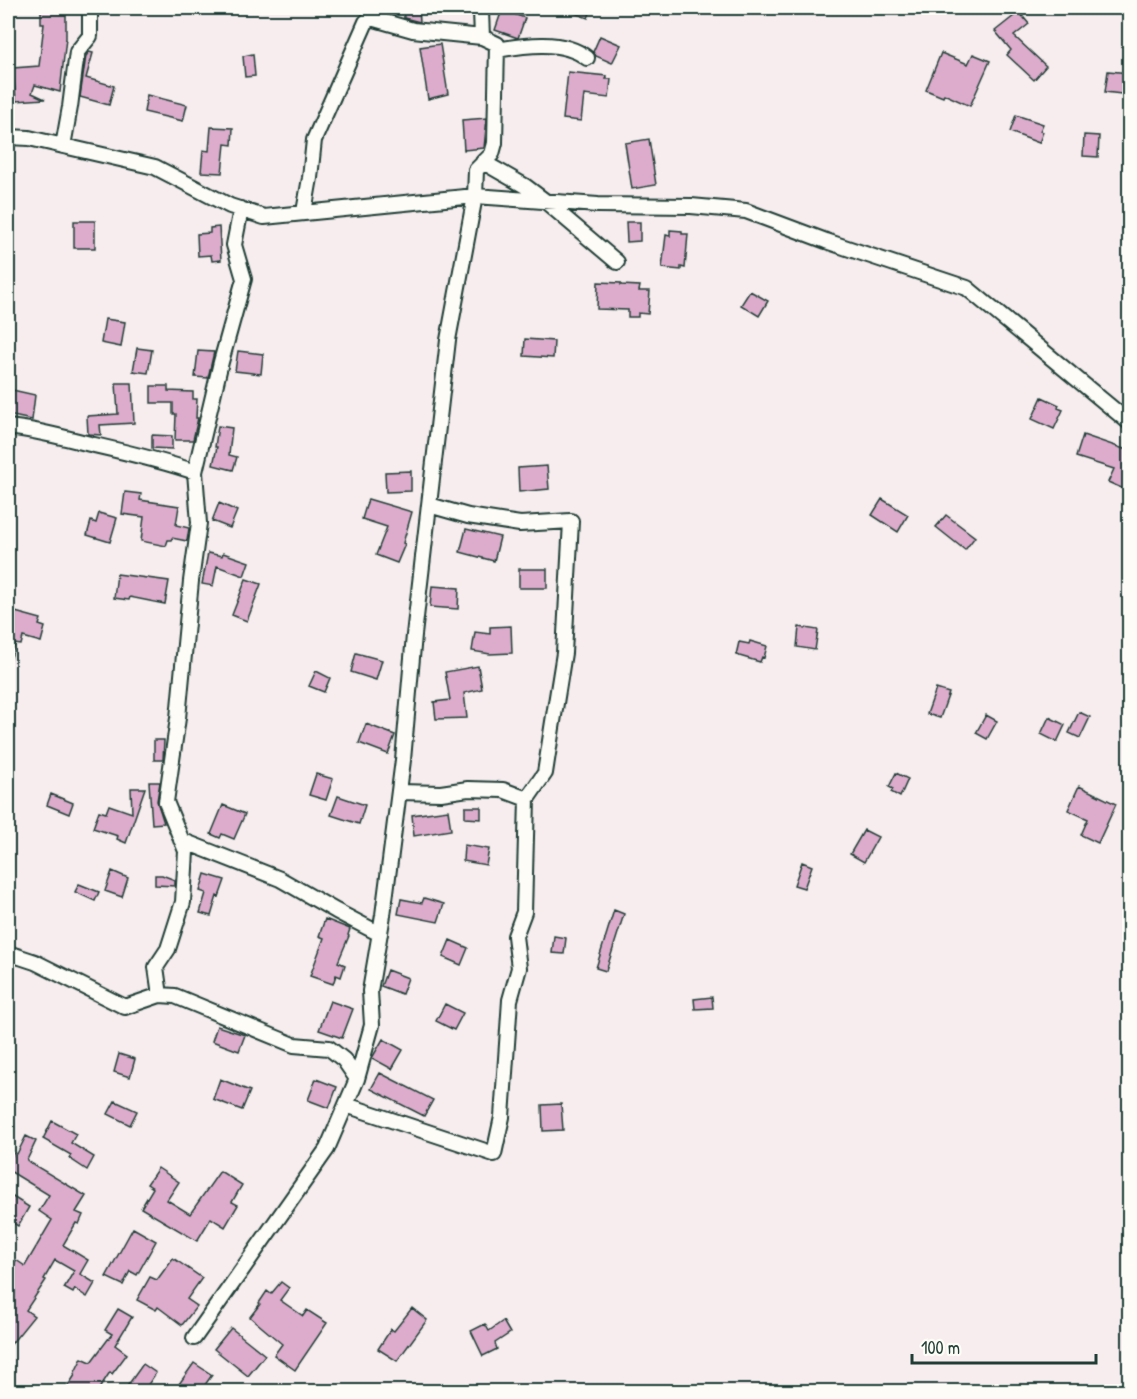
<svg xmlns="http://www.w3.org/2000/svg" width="1137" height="1399" font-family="'Patrick Hand',sans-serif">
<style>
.building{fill:#ddaccc;stroke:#1f3d34;stroke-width:1.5}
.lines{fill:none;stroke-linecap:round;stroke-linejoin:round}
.minor-casing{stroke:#1f3d34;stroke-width:18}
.minor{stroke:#fdfcf7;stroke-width:14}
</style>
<rect width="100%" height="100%" fill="#f7ecee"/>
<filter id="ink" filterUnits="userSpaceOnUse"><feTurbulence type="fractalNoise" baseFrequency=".0167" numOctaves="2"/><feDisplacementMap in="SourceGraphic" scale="12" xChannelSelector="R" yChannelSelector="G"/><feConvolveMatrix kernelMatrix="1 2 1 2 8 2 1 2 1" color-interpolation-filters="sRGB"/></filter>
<g filter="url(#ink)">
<!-- building -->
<path class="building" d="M41,8H66V38L60,92L35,85L32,93L45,99L16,101L13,68L39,66L44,24H41Z
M403,8H419L420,22L404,18Z
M561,8H592L588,18Z
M502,10L525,18L518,38L495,30Z
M1019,12L1029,24L1014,36L1046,66L1034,80L1007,55L1011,50L995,31Z
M600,36L621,45L612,63L596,56L593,52Z
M440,44L448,94L428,99L420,47Z
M89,52L93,53L86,78L114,86L109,105L80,97L86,56Z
M941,53L968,64L973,54L990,61L970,106L944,94L943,97L926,90Z
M253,54L255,76L245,77L243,56Z
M1108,71L1130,73V95L1105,92Z
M568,72L607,76L606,79H611L609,98L584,95L581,121L563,119Z
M147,95L187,105L183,121L144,112Z
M1016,115L1043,124L1040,131L1043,132L1039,143L1010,132Z
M487,118L484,148L464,150L462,120Z
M211,127L233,128L232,145L225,144L222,173L201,172L203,150L209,151Z
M1084,135L1099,136L1098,157L1083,156Z
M649,139L656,185L632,189L625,143Z
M74,221H95V248H74Z
M626,222H640V241L627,242Z
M219,227L221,260L212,261L211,255L198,256L197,234L210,233V228Z
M670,230L682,231V234H688L685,268L681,267V270L662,268L666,235L670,236Z
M598,282L621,283V285L640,286L639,291H650L648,314L638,313V317H628V310L597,309Z
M750,291L768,301L759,316L741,305Z
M105,319L125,322L121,347L101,343Z
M525,339L554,341L553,358L524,356Z
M137,348L152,350L148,373L133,371Z
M198,351L214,352L208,378L195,377Z
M238,351L263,354L261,374L235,371Z
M116,383H132L134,423L100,425L101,435L88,434L87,416L118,414Z
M151,386H168V391L193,392V399H197L196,418H198L193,440H175L176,414H173V403H151Z
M8,389L35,395L32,420L8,415Z
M1042,397L1059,405L1058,408L1063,410L1054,429L1032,419Z
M218,426L232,428L229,455L237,457L233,470L213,465L217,447H215Z
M152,435L172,436V449L152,448Z
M1083,435L1130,451V481L1126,490L1108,482L1114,469L1076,457Z
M547,466L549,489L519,492L518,468Z
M411,471V491L386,492L385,472Z
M125,492L141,494L140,500L179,506L176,525L189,528L187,541L172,538L171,540H168L166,546L141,541L144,517L122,514Z
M368,499L412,512L403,543L405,544L397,563L376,555L387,527L362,519Z
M882,499L908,515L898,532L872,515Z
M219,503L237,511L230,528L212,521Z
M99,513L117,518L110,542L87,535L91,521L96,523Z
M946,515L975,537L965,550L936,527Z
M466,529L500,537L494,561L460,552Z
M208,553L222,556L223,553L249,562L244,576L217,566L213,586L202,584Z
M519,569H547V588H519Z
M117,574L169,581L165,604L130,597L129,600L114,598Z
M246,579L261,584L247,621L232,615Z
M432,586L459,588L458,609L430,607Z
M8,610L41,619L39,625L45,627L41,642L23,637L21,645L15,644L10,661H8Z
M511,626L512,653L490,654L472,651L475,632L490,634V627Z
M799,627L818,630L815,650L797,647Z
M750,641L767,646L764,658L762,657L760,662L736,655L739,642L749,644Z
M356,653L382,660L376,680L351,672Z
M478,666L482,689L464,693L467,718L436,719L434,702L450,700L445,672Z
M316,671L330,678L324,692L309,686Z
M936,689L949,693L940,718L927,714Z
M1079,712L1090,717L1080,738L1069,733Z
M986,715L997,721L987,739L976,733Z
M1049,717L1065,725L1057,742L1041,734Z
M366,724L395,735L388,754L359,743Z
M154,740H164L163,760H154Z
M896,773L908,779L900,797L891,792L893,789L889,787Z
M316,774L333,779L326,800L309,795Z
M149,782H160L157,801L164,823L152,824Z
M1079,786L1116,804L1098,843L1081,835L1088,819L1068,810Z
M131,788H145L126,843L117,839L118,836L93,828L99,811L106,813L109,805L132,813Z
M51,794L73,803L69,814L47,805Z
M338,796L365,805L359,824L331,815Z
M223,805L245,814L234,839L222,834L220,838L211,834Z
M465,807H481V819L465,818Z
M448,810L451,830L414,836L412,815Z
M864,830L878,837L864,862L850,854Z
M464,845L489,849L486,865L463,861Z
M802,862L812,866L804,888L794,885Z
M112,871L128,878L122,897L105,891Z
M205,874L225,880L219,897L217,896L211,916L200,913L206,893L200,891Z
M155,875H162L175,880V886L155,885Z
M79,884L99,892L95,901L75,892Z
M424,898L444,904L438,922L398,914L401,899L422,903Z
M614,910L624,914L606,971L596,968Z
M325,919L350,929L348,935L349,936L338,962L345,965L341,977L336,975L333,984L310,976L324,938L319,936Z
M554,936L566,938L564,954L552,953Z
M450,940L468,948L461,965L443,957Z
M387,970L408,978L402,994L381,986Z
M712,997L713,1008L695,1009L694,999Z
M330,1001L353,1009L342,1038L319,1030Z
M445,1004L463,1013L454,1030L436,1021Z
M217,1026L245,1035L239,1051L212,1041Z
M383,1039L403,1050L392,1069L372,1058Z
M119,1054L135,1059L130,1077L114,1072Z
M380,1073L433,1100L424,1116L371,1089Z
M220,1079L250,1091L242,1110L213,1099Z
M316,1079L337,1087L329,1108L308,1100Z
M115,1101L137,1111L130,1125L108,1114Z
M561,1104L563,1130L543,1131L542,1105Z
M52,1121L76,1134L71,1143L94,1157L87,1170L69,1158L71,1155L43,1139Z
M26,1136L36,1141L27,1160L29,1162L86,1196L76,1212L83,1215L79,1224L76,1223L63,1245L88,1260L80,1274L95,1283L87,1297L75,1289L73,1293L64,1288L74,1271L55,1260L44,1279L46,1280L26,1310L34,1316L8,1348V1274L16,1260L25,1266L52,1220L39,1211L49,1195L8,1170V1164L14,1152L17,1154Z
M158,1168L179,1182L167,1200L190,1214L220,1171L242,1185L232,1202L238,1205L225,1227L211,1218L197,1241L141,1208L153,1188L147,1184Z
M8,1194L29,1207L18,1226L8,1220Z
M133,1228L156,1241L137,1275L130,1271L123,1285L106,1277Z
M173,1258L202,1278L187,1299L197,1306L182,1325L158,1307L156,1310L137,1300L150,1277L157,1280Z
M281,1282L289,1288L280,1300L303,1316L307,1310L327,1323L295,1370L274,1355L282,1344L250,1317L260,1304L259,1303L267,1291L271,1294Z
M412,1308L427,1320L397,1361L378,1349L391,1329L394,1331Z
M118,1309L132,1317L115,1345L127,1354L112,1374L110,1372L97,1392H64L75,1375L74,1374L82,1358L91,1362L112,1334L105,1330Z
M503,1321L510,1333L495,1343L497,1349L483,1356L471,1331L485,1324L489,1331Z
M231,1328L265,1355L248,1376L214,1349Z
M194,1363L212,1375L200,1392H191L179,1384Z
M143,1364L156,1373L143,1392H123Z"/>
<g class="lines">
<defs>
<path id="minor" d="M371,18L413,30L482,37
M497,50C525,45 563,39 587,58
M8,137L29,138L155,167L230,206L264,217L475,196L598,205L691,206L746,211L826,241L967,288L1130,423
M63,146L70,107L77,52L90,36V8
M483,162L525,186L545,201L617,262
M304,212L310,178L314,140L366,22L380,8
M8,427C36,430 63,437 90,444C125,452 161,460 195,472L199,523L191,581L178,718L166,802L186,851L183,902L168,949L156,967L160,995
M195,472L221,362L244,279L234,245L241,209
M399,792L441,793L468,789L503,790L527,799L545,773L552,728L564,653L571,521L520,524L468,516L429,505
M181,840L280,879L336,911L380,934
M8,953L35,962L125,1007L160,995L175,996L294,1045L329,1048L344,1060L357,1079
M346,1105L494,1154L502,1117L510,1000L519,968L515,936L524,912L527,799
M194,1338L327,1149L357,1079L372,1025L370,991L383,915L403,760L414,635L448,340L475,196L476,170L492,154L495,143L497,44L482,37L481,11"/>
</defs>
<!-- minor casing -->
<use href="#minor" class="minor-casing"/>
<!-- minor -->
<use href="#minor" class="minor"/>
</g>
</g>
<!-- margin -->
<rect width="1137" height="1399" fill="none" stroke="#fdfcf7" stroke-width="30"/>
<rect x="15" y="15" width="1107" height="1369" fill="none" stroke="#1f3d34" stroke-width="2" filter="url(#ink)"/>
<!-- scale -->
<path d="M912 1354v9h184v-9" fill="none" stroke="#1f3d34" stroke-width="3"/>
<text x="921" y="1354" font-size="18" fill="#1f3d34" stroke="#fdfcf7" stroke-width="4.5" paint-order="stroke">100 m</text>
</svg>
